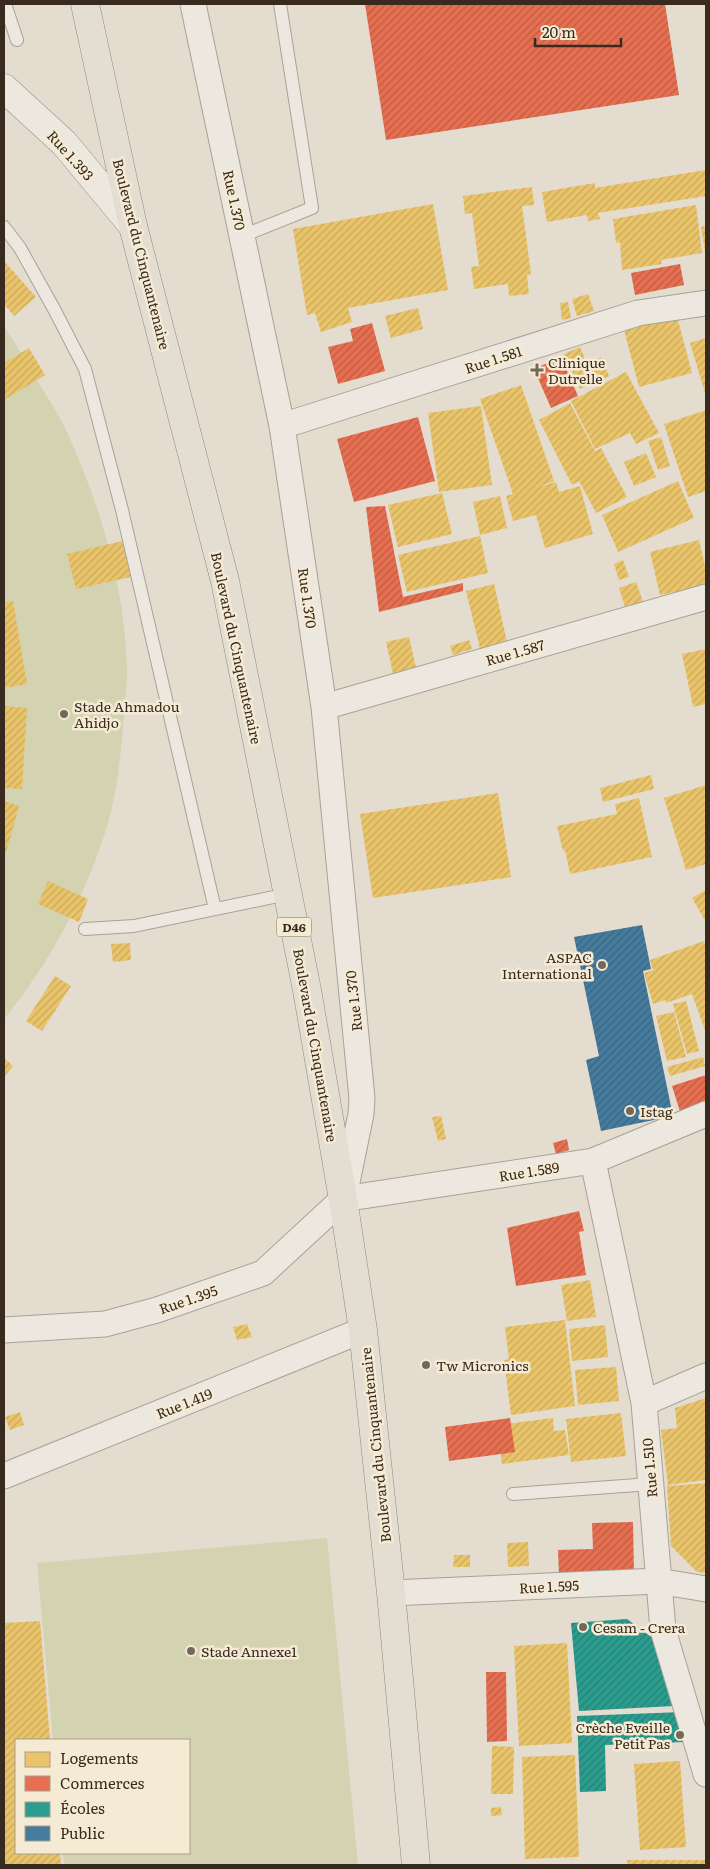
<svg xmlns="http://www.w3.org/2000/svg" width="710" height="1869" font-family="Literata,serif">
<style>
.grass{fill:#d4d3b1}
.homes{fill:url(#homes-hatch)}
.shops{fill:url(#shops-hatch)}
.schools{fill:url(#schools-hatch)}
.public{fill:url(#public-hatch)}
.lines{fill:none;stroke-linecap:round;stroke-linejoin:round}
.lane-casing{stroke:#a9a196;stroke-width:14}
.street-casing{stroke:#a9a196;stroke-width:27}
.secondary-casing{stroke:#999187;stroke-width:29}
.primary-casing{stroke:#8f877e;stroke-width:29}
.lane{stroke:#ece8df;stroke-width:12}
.street{stroke:#ece8df;stroke-width:25}
.secondary{stroke:#ece8df;stroke-width:28}
.primary{stroke:#e3ded1;stroke-width:28}
.poi-dot{fill:#74685c;stroke:#f5ebd4;stroke-width:2}
.labels{text-anchor:middle;dominant-baseline:central;stroke-width:5;stroke-linejoin:round;paint-order:stroke}
.shield{fill:#f5ebd4;stroke:#716455;stroke-width:1}
.shield-label{font-size:12px;font-weight:bold;fill:#382a1f}
.street-label{font-size:14px;fill:#382a1f;stroke:#f5ebd4}
.poi-label{font-size:14px;fill:#382a1f;stroke:#f5ebd4;text-anchor:start}
</style>
<defs>
<pattern id="homes-hatch" width="6" height="6" patternUnits="userSpaceOnUse" patternTransform="scale(1.25)"><rect width="6" height="6" fill="#e9c46a"/><path d="M-1 1l2-2M0 6l6-6M5 7l2-2" fill="none" stroke="#c9a95b"/></pattern>
<pattern id="shops-hatch" width="6" height="6" patternUnits="userSpaceOnUse" patternTransform="scale(1.25)"><rect width="6" height="6" fill="#e76f51"/><path d="M-1 1l2-2M0 6l6-6M5 7l2-2" fill="none" stroke="#bc5b43"/></pattern>
<pattern id="schools-hatch" width="6" height="6" patternUnits="userSpaceOnUse" patternTransform="scale(1.25)"><rect width="6" height="6" fill="#2a9d8f"/><path d="M-1 1l2-2M0 6l6-6M5 7l2-2" fill="none" stroke="#258074"/></pattern>
<pattern id="public-hatch" width="6" height="6" patternUnits="userSpaceOnUse" patternTransform="scale(1.25)"><rect width="6" height="6" fill="#457b9d"/><path d="M-1 1l2-2M0 6l6-6M5 7l2-2" fill="none" stroke="#3b657f"/></pattern>
</defs>
<rect width="100%" height="100%" fill="#e4dcce"/>
<!-- grass -->
<path class="grass" d="M4,326C18,347 30,369 43,390C51,403 59,416 66,430C100,504 124,584 127,666C128,682 125,699 124,715C121,752 118,788 108,823C88,892 49,965 4,1019Z
M327,1538L358,1865H64L63,1853H189V1740H53L37,1563Z"/>
<!-- homes -->
<path class="homes" d="M706,170V196L598,213L600,219L588,221L587,215L547,222L542,192L595,183V188Z
M532,187L534,205L522,206L531,274L527,275L529,294L509,296L508,284L474,289L471,267L479,266L472,213L465,214L463,196Z
M433,204L448,290L348,308L352,322L321,332L315,313L307,315L293,229Z
M696,205L702,253L661,260L662,264L622,270L620,242L616,243L613,219Z
M706,226V251H705L701,227Z
M4,261L36,297L14,316L4,304Z
M588,294L594,311L577,316L572,299Z
M568,302L571,318L562,320L560,303Z
M418,308L423,329L391,338L385,316Z
M677,316L692,373L639,387L624,330Z
M706,338V396L690,343Z
M580,347L587,364L601,357L609,376L580,389L564,354Z
M29,348L45,375L4,400V363Z
M626,372L659,433L636,444L630,433L595,449L571,401Z
M521,385L554,481L539,487L556,482L559,492L580,486L593,534L545,548L536,515L513,521L506,496L513,494L480,399Z
M570,403L595,451L601,448L627,497L596,513L579,481L572,485L539,420Z
M481,406L492,485L439,492L428,413Z
M706,410V491L688,497L664,424Z
M661,437L670,466L658,470L648,441Z
M646,453L656,477L634,486L624,462Z
M678,481L694,518L618,552L602,515Z
M442,493L452,534L398,547L388,505Z
M500,496L507,528L480,535L473,502Z
M480,536L488,573L407,592L398,555Z
M699,540L706,570V585L660,595L650,552Z
M122,541L131,577L76,589L67,554Z
M623,560L629,577L619,580L614,564Z
M636,582L645,607L627,613L619,588Z
M494,584L509,651L482,657L466,591Z
M13,601L27,684L4,688V602Z
M409,637L420,685L397,691L386,642Z
M469,640L472,649L453,655L450,646Z
M706,649V704L693,707L682,654Z
M4,706L27,708L22,789L4,788Z
M651,775L654,789L603,802L600,788Z
M706,785V864L686,870L664,798Z
M498,793L511,877L373,898L360,814Z
M639,798L652,857L570,874L565,850L563,851L557,826L617,814L615,804Z
M4,801L19,806L4,860Z
M48,881L88,899L79,922L38,904Z
M706,890V922L692,898Z
M704,941L706,947V1033L692,994L666,1003L665,1000L653,1004L644,973L653,970L650,960Z
M130,943L131,960L113,962L111,944Z
M55,976L71,986L42,1031L26,1021Z
M686,1001L699,1051L687,1054L673,1004Z
M674,1012L686,1057L667,1061L656,1016Z
M703,1057L705,1066L670,1076L667,1067Z
M4,1058L13,1066L4,1077Z
M441,1116L446,1139L438,1141L432,1117Z
M590,1280L596,1317L567,1321L561,1285Z
M565,1320L575,1406L511,1415L504,1360L509,1359L505,1327Z
M247,1324L252,1337L237,1340L233,1327Z
M605,1325L608,1357L572,1361L569,1329Z
M616,1367L619,1401L578,1405L575,1370Z
M706,1398V1480L668,1485L661,1430L677,1428L675,1408Z
M20,1412L24,1425L10,1430L5,1417Z
M621,1413L626,1456L571,1462L566,1419Z
M553,1418L554,1431L565,1430L569,1455L502,1464L497,1425Z
M706,1483V1573L697,1572L671,1546L667,1486Z
M528,1542L529,1566L508,1567L507,1543Z
M454,1555H470V1567H453Z
M40,1621L50,1740H16V1853H60L61,1865H5L4,1623Z
M567,1643L572,1743L519,1746L514,1646Z
M492,1746L514,1747L513,1794H491Z
M575,1755L579,1857L525,1859L522,1757Z
M680,1761L686,1847L640,1850L634,1764Z
M501,1807L502,1815L491,1816V1808Z
M627,1860H706V1865H628Z"/>
<!-- shops -->
<path class="shops" d="M365,4H665L679,95L386,140Z
M680,264L684,285L635,295L631,273Z
M372,323L385,371L338,384L328,347L353,341L350,329Z
M561,357L578,396L551,408L534,369Z
M418,417L435,481L354,502L337,439Z
M385,506L403,597L463,583V591L379,612L366,507Z
M706,1075V1110L682,1118L672,1086Z
M567,1139L569,1150L556,1154L553,1143Z
M579,1211L584,1231L579,1232L586,1275L516,1286L507,1228Z
M510,1418L515,1452L449,1461L445,1427Z
M633,1522L634,1573L559,1575L558,1550L593,1549L592,1523Z
M486,1672H506L507,1741L487,1742Z"/>
<!-- schools -->
<path class="schools" d="M627,1619L666,1648L674,1706L579,1711L571,1623Z
M683,1712L684,1742L605,1745L606,1791L580,1792L577,1716Z"/>
<!-- public -->
<path class="public" d="M642,925L651,969L643,971L673,1116L601,1131L586,1060L599,1056L574,937Z"/>
<g class="lines">
<defs>
<path id="lane" d="M5,4L17,40
M4,227L20,248L54,309L85,369L122,510L215,909
M242,236L312,208L280,4
M85,929L134,926L288,894
M513,1494L651,1484"/>
<path id="street" d="M193,4L282,426L324,707L362,1098L361,1114L344,1197
M282,426L638,313L706,303
M324,707L706,597
M593,1161L644,1403L663,1630L706,1774
M343,1199L593,1161L706,1114
M4,1330L105,1324L157,1310L263,1273L343,1199
M644,1403L706,1376
M4,1476L363,1330
M391,1593L658,1581L706,1589"/>
<path id="secondary" d="M4,88L64,143L133,226"/>
<path id="primary" d="M85,4L133,226L225,581L307,990L343,1199L363,1330L391,1593L416,1865"/>
</defs>
<!-- lane casing -->
<use href="#lane" class="lane-casing"/>
<!-- street casing -->
<use href="#street" class="street-casing"/>
<!-- secondary casing -->
<use href="#secondary" class="secondary-casing"/>
<!-- primary casing -->
<use href="#primary" class="primary-casing"/>
<!-- lane -->
<use href="#lane" class="lane"/>
<!-- street -->
<use href="#street" class="street"/>
<!-- secondary -->
<use href="#secondary" class="secondary"/>
<!-- primary -->
<use href="#primary" class="primary"/>
</g>
<!-- markers -->
<g class="poi-dot">
<path d="M534.5 362.5h5v5h5v5h-5v5h-5v-5h-5v-5h5z"/>
<circle cx="64" cy="714" r="5"/>
<circle cx="602" cy="965" r="5"/>
<circle cx="630" cy="1111" r="5"/>
<circle cx="426" cy="1365" r="5"/>
<circle cx="583" cy="1627" r="5"/>
<circle cx="191" cy="1651" r="5"/>
<circle cx="680" cy="1735" r="5"/>
</g>
<g class="labels">
<!-- shield labels -->
<rect class="shield" x="276.5" y="917.5" width="35" height="19" rx="4"/>
<g class="shield-label">
<text x="294" y="927">D46</text>
</g>
<!-- street labels -->
<g class="street-label">
<text transform="translate(71 155) rotate(48)">Rue 1.393</text>
<text transform="translate(235 200) rotate(78)">Rue 1.370</text>
<text transform="translate(142 254) rotate(76)">Boulevard du Cinquantenaire</text>
<text transform="translate(493 359) rotate(-18)">Rue 1.581</text>
<text transform="translate(308 598) rotate(82)">Rue 1.370</text>
<text transform="translate(237 648) rotate(78)">Boulevard du Cinquantenaire</text>
<text transform="translate(515 652) rotate(-16)">Rue 1.587</text>
<text transform="translate(353 1001) rotate(-96)">Rue 1.370</text>
<text transform="translate(316 1045) rotate(80)">Boulevard du Cinquantenaire</text>
<text transform="translate(529 1171) rotate(-9)">Rue 1.589</text>
<text transform="translate(188 1299) rotate(-19)">Rue 1.395</text>
<text transform="translate(184 1403) rotate(-22)">Rue 1.419</text>
<text transform="translate(375 1445) rotate(-96)">Boulevard du Cinquantenaire</text>
<text transform="translate(649 1468) rotate(-95)">Rue 1.510</text>
<text transform="translate(549 1586) rotate(-3)">Rue 1.595</text>
</g>
<!-- poi labels -->
<g class="poi-label">
<text x="548" y="362">Clinique<tspan x="548" dy="16">Dutrelle</tspan></text>
<text x="74" y="706">Stade Ahmadou<tspan x="74" dy="16">Ahidjo</tspan></text>
<text x="592" y="957" text-anchor="end">ASPAC<tspan x="592" dy="16">International</tspan></text>
<text x="640" y="1111">Istag</text>
<text x="436" y="1365">Tw Micronics</text>
<text x="593" y="1627">Cesam - Crera</text>
<text x="201" y="1651">Stade Annexe1</text>
<text x="670" y="1727" text-anchor="end">Crèche Eveille<tspan x="670" dy="16">Petit Pas</tspan></text>
</g>
</g>
<!-- border -->
<rect width="710" height="1869" fill="none" stroke="#382a1f" stroke-width="10"/>
<!-- legend -->
<rect x="15" y="1739" width="175" height="115" fill="#f5ebd4" stroke="#a99e8c"/>
<rect x="25" y="1752" width="25" height="15" fill="#e9c46a" stroke="#a99e8c"/>
<text x="60" y="1764" font-size="15" fill="#382a1f">Logements</text>
<rect x="25" y="1776" width="25" height="15" fill="#e76f51" stroke="#a99e8c"/>
<text x="60" y="1789" font-size="15" fill="#382a1f">Commerces</text>
<rect x="25" y="1802" width="25" height="15" fill="#2a9d8f" stroke="#a99e8c"/>
<text x="60" y="1814" font-size="15" fill="#382a1f">Écoles</text>
<rect x="25" y="1826" width="25" height="15" fill="#457b9d" stroke="#a99e8c"/>
<text x="60" y="1839" font-size="15" fill="#382a1f">Public</text>
<!-- scale -->
<path d="M535 38v8h86v-8" fill="none" stroke="#382a1f" stroke-width="2.5"/>
<text x="542" y="38" font-size="15" fill="#382a1f" stroke="#f5ebd4" stroke-width="4" paint-order="stroke">20 m</text>
</svg>
